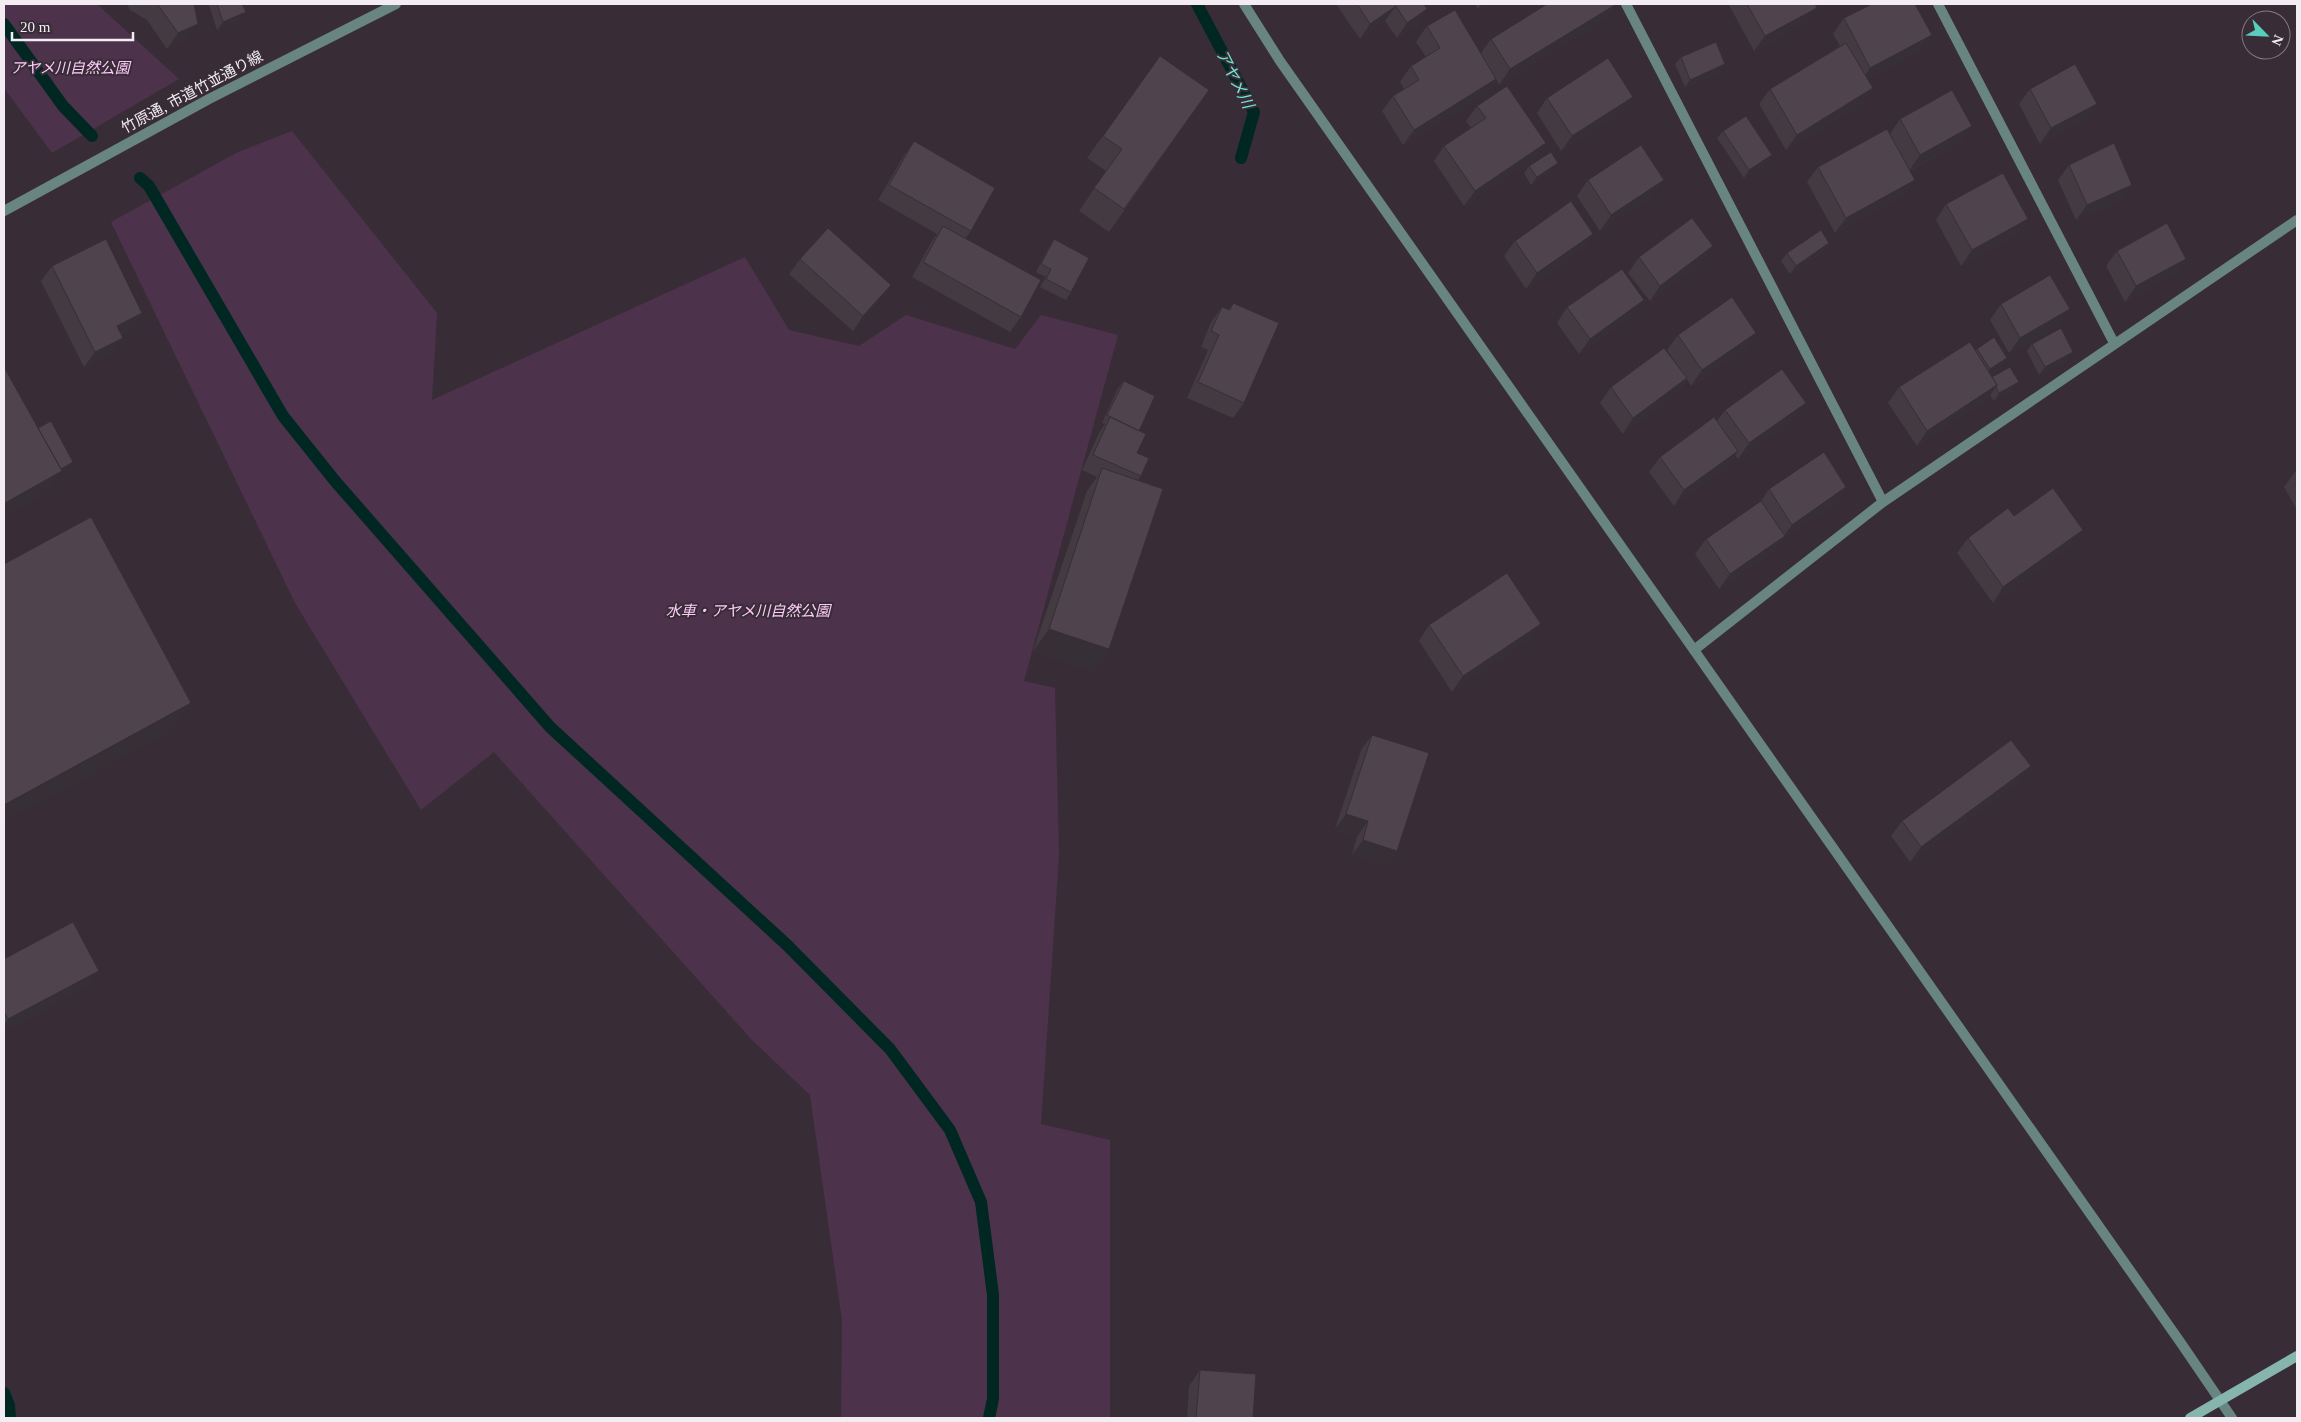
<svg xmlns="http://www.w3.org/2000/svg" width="2301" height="1422" font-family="'Times New Roman','Noto Sans JP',serif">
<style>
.green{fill:#4c324b}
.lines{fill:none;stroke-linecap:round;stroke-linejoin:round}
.stream{stroke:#002722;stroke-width:12}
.minor{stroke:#688580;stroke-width:10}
.tertiary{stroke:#688580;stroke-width:10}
.secondary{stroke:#85b5ac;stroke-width:10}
.wall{fill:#443a42}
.shaded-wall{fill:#372f36}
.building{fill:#4f434d;stroke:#372f36}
.labels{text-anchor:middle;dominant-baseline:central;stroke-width:4;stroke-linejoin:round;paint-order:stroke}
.park-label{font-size:15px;font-style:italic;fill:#fecafa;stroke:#382d37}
.street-label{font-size:15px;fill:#f3ecf2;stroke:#382d37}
.water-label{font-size:16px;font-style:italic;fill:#72e3d2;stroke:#382d37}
</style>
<rect width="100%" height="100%" fill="#382d37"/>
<!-- green -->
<path class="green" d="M4,4H97L179,79L52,153L4,88Z
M292,131L437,313L432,400L745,257L789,330L859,346L906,315L1015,349L1041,315L1118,335L1024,681L1055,688L1059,856L1041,1124L1110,1140V1418H841L842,1320L810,1095L752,1040L494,752L421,810L295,603L111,222L238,152Z"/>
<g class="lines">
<!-- stream -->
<path class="stream" d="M1197,4L1254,112L1241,158
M4,24L63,106L92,136
M140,178L149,186L283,416L335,481L550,727L787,945L890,1049L950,1130L981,1202L993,1295V1399L989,1418
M4,1393L9,1405L10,1418"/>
<!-- minor -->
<path class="minor" d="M1626,4L1883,502
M1938,4L2114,343
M1694,650L1883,502L2297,220"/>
<!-- tertiary -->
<path class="tertiary" d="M1244,4L1280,61L2181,1343L2232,1418
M4,211L209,99L396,4"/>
<!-- secondary -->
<path class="secondary" d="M2190,1418L2297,1356"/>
</g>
<!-- wall -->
<path class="wall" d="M127,4H194L187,40L167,49L147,20L130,10Z
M210,4H242L240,19L217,30L209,5Z
M1336,4H1424L1417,24L1397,38L1385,21L1360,39Z
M1475,4H1488L1478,9Z
M1730,4H1815L1817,8L1806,23L1754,51L1729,5Z
M1615,5L1604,20L1499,85L1496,79L1486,94L1403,145L1382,111L1393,96L1404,89L1400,82L1411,66L1426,57L1416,42L1427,26L1481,53L1491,39Z
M1844,18L1921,50L1867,79L1873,88L1862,104L1786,150L1759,104L1770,89L1840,46L1833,34Z
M1160,56L1209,90L1109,232L1079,211L1106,171L1087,158Z
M1681,57L1720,72L1685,87L1675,64Z
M2030,89L2097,104L2086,119L2040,144L2019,104Z
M1633,97L1622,112L1561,151L1537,113L1547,98Z
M1477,106L1546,143L1535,158L1464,206L1434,161L1444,146L1471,128L1466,121Z
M1900,119L1972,126L1961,142L1910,171L1904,195L1835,233L1807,182L1818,167L1890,134Z
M1723,131L1772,155L1766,163L1744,178L1717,138Z
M914,141L971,231L965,239L1021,317L1010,332L912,277L932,241L937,234L878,200L903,157Z
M1558,163L1552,170L1531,185L1524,173L1529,166Z
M2069,165L2122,200L2076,220L2058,180Z
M1588,180L1653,196L1600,231L1577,196Z
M1946,204L2028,219L2017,234L1961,266L1936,220Z
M1593,234L1583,249L1526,289L1504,256L1515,241Z
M1054,239L1071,292L1066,300L1040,287L1046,277L1036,272L1049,247Z
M1829,243L1824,251L1790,274L1781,261L1787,253Z
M2117,251L2186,259L2175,274L2125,302L2106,266Z
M1639,257L1702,262L1650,301L1628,273Z
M800,259L891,285L880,300L853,331L789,274Z
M52,266L142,313L132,328L121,334L112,353L84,367L41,281Z
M1233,303L1244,403L1233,418L1187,398L1208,350L1201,347L1211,322L1222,307L1228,310Z
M2001,304L2059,325L2009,353L1990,320Z
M1567,307L1633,315L1579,354L1557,323Z
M1756,333L1745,348L1691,386L1687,379L1676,394L1623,434L1600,403L1611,387L1682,372L1667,350L1678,335Z
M2032,344L2068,360L2039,375L2027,351Z
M1977,349L2002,366L1990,374L1992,377L2013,390L1994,401L1990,395L1987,400L1917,446L1888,403L1899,387L1975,351Z
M1124,381L1139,430L1137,453L1141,476L1138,480L1109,649L1093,671L1033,651L1087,491L1097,477L1082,470L1099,433L1105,424L1102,423L1118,388Z
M1725,410L1795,418L1738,459L1735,455L1728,466L1674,506L1649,472L1660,457L1717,421Z
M2297,471V510L2284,487L2295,472Z
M1846,487L1836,503L1783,539L1774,551L1719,589L1695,554L1706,539L1761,501L1769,489Z
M2014,516L2072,545L1993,603L1957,553L1968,538Z
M1429,625L1530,640L1452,692L1419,641Z
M1372,735L1387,866L1352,855L1357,837L1335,829L1361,750Z
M2020,781L1910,862L1891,836L1902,821Z
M4,959L88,986L4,1031Z
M1200,1370L1253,1418H1187L1189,1386Z"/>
<!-- shaded-wall -->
<path class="shaded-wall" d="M1481,4H1488L1478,9Z
M1615,5L1604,20L1499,85L1510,69Z
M1396,6L1385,21L1360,39L1370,24Z
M1817,8L1806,23L1754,51L1765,36Z
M1427,9L1417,24L1397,38L1407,23Z
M246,12L240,19L217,30L223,22Z
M198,24L187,40L167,49L178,33Z
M1932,35L1921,50L1860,83L1870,68Z
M1725,64L1720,72L1685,87L1690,80Z
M1496,79L1486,94L1403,145L1414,130Z
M1873,88L1862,104L1786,150L1797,135Z
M1633,97L1622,112L1561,151L1572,136Z
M2097,104L2086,119L2040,144L2051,128Z
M1972,126L1961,142L1909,171L1920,155Z
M1546,143L1535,158L1464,206L1475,191Z
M1772,155L1766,163L1744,178L1749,170Z
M1558,163L1552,170L1531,185L1537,177Z
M1664,180L1653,196L1600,231L1611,215Z
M1915,180L1904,195L1835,233L1846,218Z
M2132,185L2122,200L2076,220L2087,205Z
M2028,219L2017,234L1961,266L1972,250Z
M1593,234L1583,249L1526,289L1537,273Z
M1829,243L1824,251L1790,274L1796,266Z
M1713,246L1702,262L1650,301L1660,286Z
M2186,259L2175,274L2125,302L2136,286Z
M891,285L880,300L853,331L863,316Z
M1644,300L1633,315L1579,354L1590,339Z
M2070,309L2059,325L2009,353L2020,338Z
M142,313L132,328L106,341L117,326Z
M1756,333L1745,348L1691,386L1702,370Z
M123,338L112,353L84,367L95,352Z
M2073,352L2068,360L2039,375L2045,367Z
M2007,358L2002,366L1985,377L1990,369Z
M1687,378L1676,394L1623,434L1633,418Z
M2019,382L2013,390L1994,401L1999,393Z
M1997,385L1987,400L1917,446L1927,431Z
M1806,403L1795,418L1738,459L1749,443Z
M1738,451L1728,466L1674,506L1684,490Z
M73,462L68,470L59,474L46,493L4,517V505L5,503L51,474Z
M1846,487L1836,503L1783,539L1774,551L1719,589L1730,574L1784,536L1792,525Z
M2083,530L2072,545L1993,603L2003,587Z
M1541,624L1530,640L1452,692L1463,676Z
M1049,629L1109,649L1093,671L1033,651Z
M191,703L171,732L4,823V805Z
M2031,766L2020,781L1910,862L1921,847Z
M1346,814L1368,821L1357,837L1335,829Z
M1363,840L1397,851L1387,866L1352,855Z
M99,971L88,986L4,1031V1025L8,1019Z"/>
<!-- building -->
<path class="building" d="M156,4H194L198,24L178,33L158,5Z
M217,4H242L246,12L223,22Z
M1357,4H1424L1427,9L1407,23L1396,6L1370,24Z
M1547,4H1614L1615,5L1510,69L1491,39Z
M1747,4H1815L1817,8L1765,36Z
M1872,4H1915L1932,35L1870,68L1844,18Z
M1455,10L1496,79L1414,130L1393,96L1419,80L1411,66L1440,48L1427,26Z
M1716,42L1725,64L1690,80L1681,57Z
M1846,43L1873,88L1797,135L1770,89Z
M1160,56L1209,90L1124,209L1094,188L1122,149L1103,136Z
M1608,58L1633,97L1572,136L1547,98Z
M2075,64L2097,104L2051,128L2030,89Z
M1507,86L1546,143L1475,191L1444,146L1486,118L1477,106Z
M1952,90L1972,126L1920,155L1900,119Z
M1746,116L1772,155L1749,170L1723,131Z
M1887,129L1915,180L1846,218L1818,167Z
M914,141L995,188L971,231L889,185Z
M2114,143L2132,185L2087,205L2069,165Z
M1641,145L1664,180L1611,215L1588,180Z
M1551,152L1558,163L1537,177L1529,166Z
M2003,173L2028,219L1972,250L1946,204Z
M1571,201L1593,234L1537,273L1515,241Z
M1692,218L1713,246L1660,286L1639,257Z
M2167,223L2186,259L2136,286L2117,251Z
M943,226L1041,280L1021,317L923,262Z
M828,228L891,285L863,316L800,259Z
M1821,230L1829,243L1796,266L1787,253Z
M106,239L142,313L117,326L123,338L95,352L52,266Z
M1054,239L1089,258L1071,292L1046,279L1051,269L1041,264Z
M1622,269L1644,300L1590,339L1567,307Z
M2050,275L2070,309L2020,338L2001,304Z
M1732,297L1756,333L1702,370L1678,335Z
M1233,303L1279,323L1244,403L1198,382L1219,335L1211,331L1222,307L1230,310Z
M2061,328L2073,352L2045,367L2032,344Z
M1994,337L2007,358L1990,369L1977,349Z
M1970,342L1997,385L1927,431L1899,387Z
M1664,348L1687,378L1633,418L1611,387Z
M4,367L62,471L5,503L4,500Z
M2010,367L2019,382L1999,393L1996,387L1997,385L1992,377Z
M1782,369L1806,403L1749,443L1725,410Z
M1124,381L1155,396L1139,431L1107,415Z
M1110,417L1146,434L1137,453L1149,458L1141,476L1093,455Z
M1714,417L1738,451L1684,490L1660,457Z
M51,421L73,462L61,469L38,428Z
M1824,452L1846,487L1792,525L1769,489Z
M1102,468L1163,489L1109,649L1049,629Z
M2053,488L2083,530L2003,587L1968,538L2008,508L2014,516Z
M1761,501L1785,536L1730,574L1706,539Z
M91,517L191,703L4,805V564Z
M1507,573L1541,624L1463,676L1429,625Z
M1372,735L1429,753L1397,851L1363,840L1368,821L1346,814Z
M2011,740L2031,766L1921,847L1902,821Z
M73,922L99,971L8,1019L4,1012V959Z
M1200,1370L1256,1374L1253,1418H1196Z"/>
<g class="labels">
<!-- park labels -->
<g class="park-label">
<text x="70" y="68">アヤメ川自然公園</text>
<text x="748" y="611">水車・アヤメ川自然公園</text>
</g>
<!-- street labels -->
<g class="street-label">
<text transform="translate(192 92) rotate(-28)">竹原通, 市道竹並通り線</text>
</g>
<!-- water labels -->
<g class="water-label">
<text transform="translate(1235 79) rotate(63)">アヤメ川</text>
</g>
</g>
<!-- border -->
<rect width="2301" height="1422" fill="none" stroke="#f3ecf2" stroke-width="10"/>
<!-- north arrow -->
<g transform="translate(2266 35) rotate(114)"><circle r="24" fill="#382d37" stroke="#837982"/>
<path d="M0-4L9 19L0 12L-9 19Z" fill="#5acebd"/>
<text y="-8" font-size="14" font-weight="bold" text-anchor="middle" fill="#f3ecf2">N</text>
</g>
<!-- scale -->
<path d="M12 32v8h121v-8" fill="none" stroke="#f3ecf2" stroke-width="2.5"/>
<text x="20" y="32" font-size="15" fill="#f3ecf2" stroke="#382d37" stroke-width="4" paint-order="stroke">20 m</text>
</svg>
